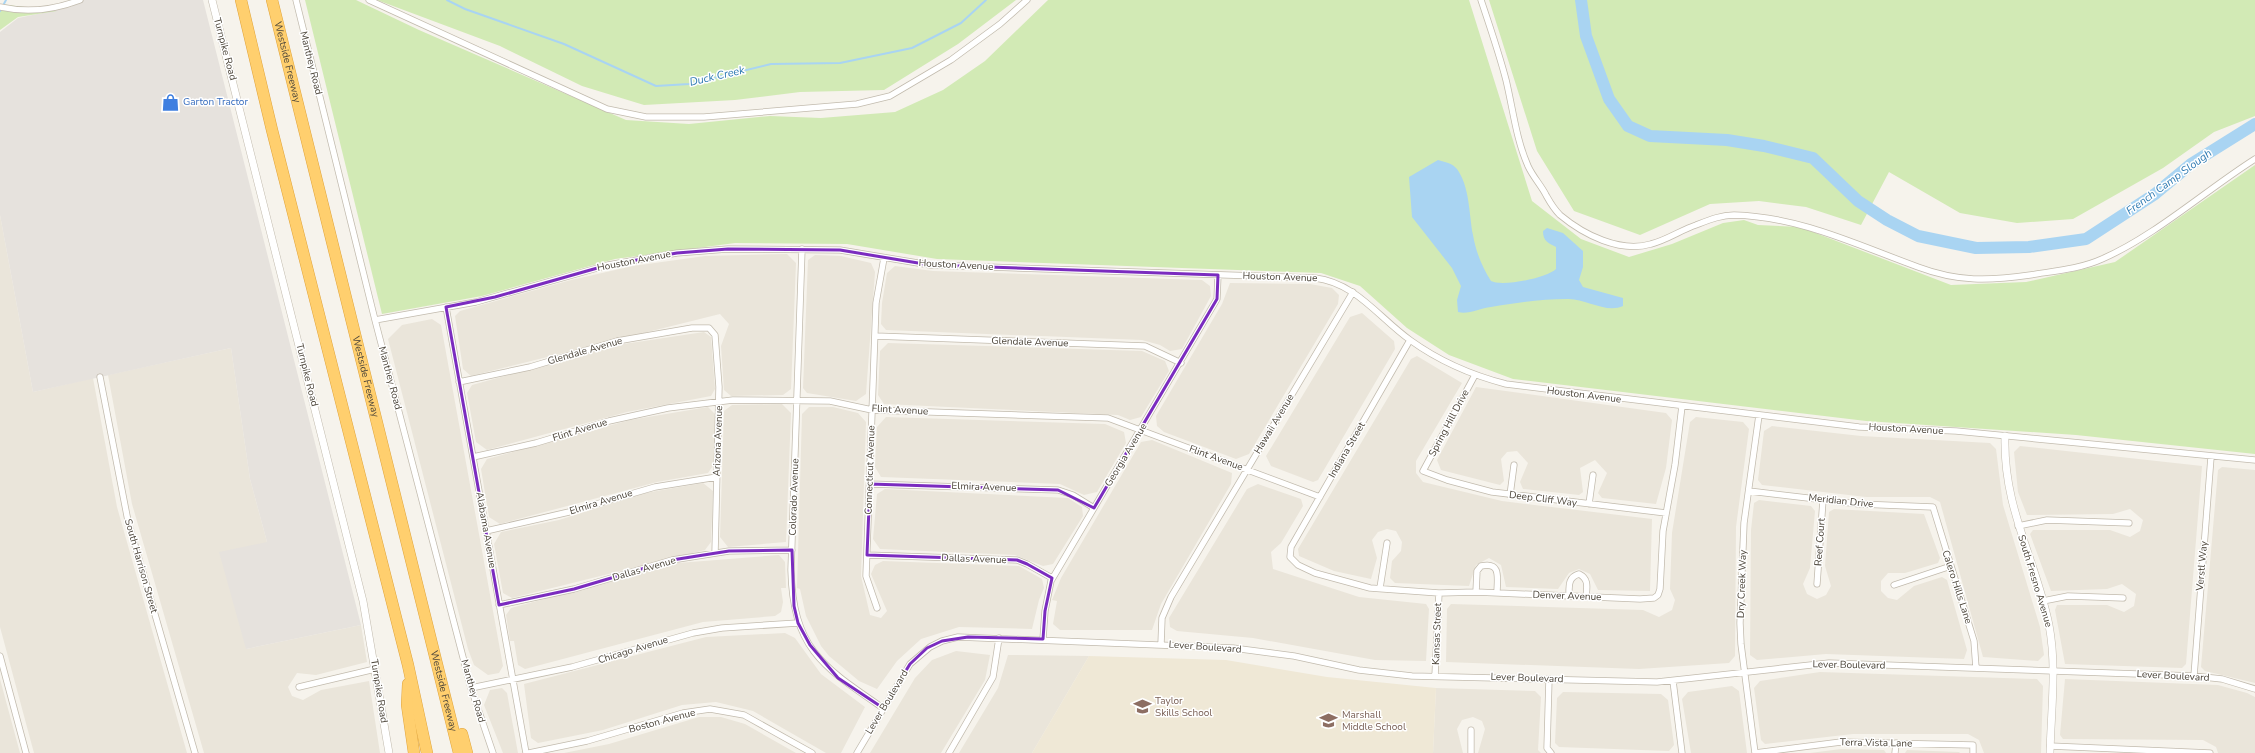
<svg xmlns="http://www.w3.org/2000/svg" width="2255" height="753" font-family="'Nunito Sans',sans-serif">
<style>
.residential{fill:#eae5da}
.industrial{fill:#e6e2dd}
.education{fill:#efe8d6}
.green{fill:#d2eab5}
.water{fill:#a9d4f2}
.lines{fill:none;stroke-linecap:round;stroke-linejoin:round}
.stream{stroke:#a9d4f2;stroke-width:2}
.river{stroke:#a9d4f2;stroke-width:12}
.minor-casing{stroke:#c2bbae;stroke-width:7}
.tertiary-casing{stroke:#c2bbae;stroke-width:8}
.motorway-casing{stroke:#e0a43c;stroke-width:12}
.minor{stroke:#fff;stroke-width:5.5}
.tertiary{stroke:#fff;stroke-width:7}
.motorway{stroke:#ffcf6e;stroke-width:11}
.marked{fill:none;stroke:#7b2cbf;stroke-width:3;stroke-linejoin:round}
.labels{text-anchor:middle;dominant-baseline:central;stroke-width:3;stroke-linejoin:round;paint-order:stroke}
.street-label{font-size:10px;fill:#4b4439;stroke:#fff}
.shop-label{font-size:10px;fill:#366cbe;stroke:#fff;text-anchor:start}
.education-label{font-size:10px;fill:#785e54;stroke:#fff;text-anchor:start}
.water-label{font-size:11px;font-style:italic;fill:#2e7ab2;stroke:#fff}
</style>
<rect width="100%" height="100%" fill="#f6f3ec"/>
<!-- residential -->
<path class="residential" d="M0,215L33,392L93,378L117,507L187,753H34L0,627Z
M787,254L796,263L791,389L783,395L731,396L724,390L721,346L729,324L720,314L471,376L463,369L455,316L460,311L571,280L633,266L705,256Z
M815,255L841,256L871,263L875,272L866,394L856,401L807,393L803,388L808,260Z
M895,266L933,271L1202,280L1210,286L1211,296L1182,349L1170,351L1160,345L1142,340L886,330L881,324L882,303L887,273Z
M1230,283L1310,284L1332,288L1339,295L1338,304L1249,454L1236,459L1164,432L1157,426L1156,416L1222,304Z
M1362,313L1394,341L1395,349L1318,480L1313,482L1271,466L1266,456L1350,317Z
M432,319L441,325L503,666L499,673L488,675L474,665L468,649L388,339L402,325Z
M704,332L711,337L715,389L711,396L627,412L487,450L476,442L467,393L472,385L617,345Z
M888,343L1142,351L1165,361L1169,371L1141,417L1130,420L1118,415L884,404L878,395L880,351Z
M231,348L250,479L267,542L246,649L361,625L367,662L316,675L297,673L288,687L292,696L303,700L321,690L369,681L380,753H204L132,504L108,375Z
M1417,356L1462,383L1416,461V473L1423,482L1502,501L1652,519L1650,591L1598,590L1590,574L1579,569L1569,573L1558,589L1506,587L1501,565L1489,558L1476,565L1469,586L1395,583L1390,578L1392,561L1401,551L1402,542L1396,531L1387,529L1378,532L1372,540L1377,558L1371,579L1334,571L1299,556L1298,549L1411,359Z
M1476,387L1666,413L1672,420L1666,468L1656,504L1602,498L1598,493L1607,473L1595,460L1580,468L1583,492L1579,495L1523,489L1520,482L1528,463L1517,451L1507,452L1501,459L1504,481L1500,485L1441,470L1437,460Z
M782,404L791,413L786,542L728,547L720,537L724,411L732,405Z
M708,407L716,415L714,464L708,473L657,482L500,524L489,517L481,469L487,459L630,420Z
M809,407H833L858,413L866,422L861,576L870,615L881,618L887,611L871,574L875,565L883,561L1019,566L1042,579L1044,588L1039,600L1032,629L959,627L921,639L897,661L877,689L859,681L829,656L821,646L806,616L800,589L797,588L802,414Z
M886,417L1105,424L1124,432L1126,443L1097,492L1084,495L1060,484L881,477L875,467L877,427Z
M1696,417L1743,422L1749,429L1736,527L1735,656L1729,663L1639,669L1446,662L1447,609L1451,604L1643,610L1659,617L1672,610L1675,600L1670,589L1672,533L1690,422Z
M1772,426L1861,436L1990,443L1996,449L2003,505L2040,627L2044,655L2038,661L1983,657L1940,502L1930,497H1866L1762,485L1758,480L1764,431Z
M1152,440L1232,473L1231,484L1161,604L1152,630H1060L1053,624L1057,601L1052,600L1061,578L1141,442Z
M2020,446L2202,466L2186,664L2182,668L2065,664L2055,610L2057,605H2107L2124,612L2134,606L2136,594L2122,584L2107,589L2051,591L2030,534L2033,530H2110L2130,537L2140,531L2143,520L2130,509L2113,514L2027,515L2018,492L2014,452Z
M2222,467L2255,470V683L2205,671L2201,667L2218,470Z
M703,483L713,491L711,542L705,550L512,598L503,593L494,544L501,532L559,520L645,493Z
M1258,484L1301,499L1303,506L1281,543L1271,552L1273,569L1359,597L1426,604L1429,609L1426,661L1375,660L1253,638L1177,631L1170,627L1169,618L1247,489Z
M885,489L1068,498L1082,507L1083,516L1053,564L1043,566L1015,555L880,549L873,539L877,494Z
M1759,500L1811,506L1815,511L1810,568L1803,584L1807,594L1817,599L1826,595L1831,586L1825,566L1829,512L1834,509L1924,514L1940,558L1938,563L1905,573H1888L1881,581V591L1888,598L1897,600L1914,586L1942,577L1947,580L1967,650L1964,659L1826,654L1757,660L1750,655L1751,530L1754,503Z
M779,555L785,562L786,588H781L783,602L781,612L775,616L703,622L525,669L518,665L514,641H510L506,615L511,608L678,563Z
M785,633L795,638L821,674L865,707L841,753H826L753,711L716,702L682,705L603,730L538,743L531,738L524,684L706,637Z
M956,651L990,655L985,680L941,753H870L915,678L932,660Z
M1008,655L1089,656L1032,753H959L998,688Z
M1820,672L2037,679L2043,686L2041,753H1984L1979,740L1968,734H1853L1765,744L1761,740L1754,688L1760,681Z
M0,679L20,753H0Z
M2065,679L2218,685L2247,693L2255,697V753H2218L2216,747L2203,740L2063,739L2060,735Z
M1732,686L1739,691L1747,753H1691L1682,699L1688,692Z
M502,688L507,693L518,753H503L484,705L490,690Z
M1436,688L1535,691L1541,697L1538,750L1541,753H1478L1485,729L1482,721L1473,717L1462,720L1457,729L1463,753H1433Z
M1563,692L1661,694L1668,700L1674,745L1669,751L1559,747L1555,743L1557,698Z
M699,717H721L745,724L796,753H564L609,744Z
M1841,749L1884,750L1886,753H1810Z
M1907,750L1959,752L1960,753H1905Z"/>
<!-- industrial -->
<path class="industrial" d="M83,0H203L361,625L246,649L219,552L267,542L250,479L231,348L33,392L0,215V32L18,18L71,7Z"/>
<!-- education -->
<path class="education" d="M1089,656L1226,660L1327,677L1436,688L1433,753H1032Z"/>
<!-- green -->
<path class="green" d="M305,0H356L419,30L626,120L689,124L770,116L821,118L895,112L943,90L985,61L1048,0H1469L1532,201L1581,239L1629,257L1672,244L1723,223L1744,220L1758,225L1800,227L1951,285L2026,282L2115,262L2255,165V454L2076,435L1866,421L1513,379L1449,355L1407,328L1360,286L1321,273L937,259L847,244L735,243L615,259L482,296L382,314Z
M377,0H1016L958,44L884,90L800,92L735,100L644,105L582,86L500,46Z
M1489,0H2255V116L2214,132L2163,168L2073,219L2017,223L1960,213L1889,172L1861,225L1806,207L1759,201L1710,204L1640,235L1574,211L1537,151Z
M0,4L57,11L18,17L0,30Z"/>
<!-- water -->
<path class="water" d="M1438,160C1445,162 1452,163 1457,169C1470,187 1469,215 1473,235C1476,252 1482,267 1491,281C1502,287 1547,278 1556,269V247C1548,243 1543,241 1543,231L1547,228L1563,233L1583,251V267L1579,280L1583,287L1623,298V306C1606,314 1585,298 1567,299C1542,299 1515,303 1491,307C1480,308 1468,315 1458,312L1457,300L1461,286L1452,268L1412,217L1409,177Z"/>
<g class="lines">
<!-- stream -->
<path class="stream" d="M447,0L465,9L564,44L656,86L689,84L771,64L840,63L912,48L961,23L986,0
M0,11L6,0"/>
<!-- river -->
<path class="river" d="M1581,0L1586,36L1609,99L1628,126L1650,136L1727,140L1764,146L1813,158L1858,201L1887,220L1918,236L1976,248L2029,247L2086,239L2155,194L2191,164L2255,124"/>
<defs>
<path id="minor" d="M296,0L375,320L471,688L493,753
M369,0L607,109L646,117H704L857,104L890,96L951,60L1000,24L1027,0
M1481,0C1490,27 1499,53 1506,80C1513,109 1516,139 1528,166C1533,177 1541,185 1546,195C1551,204 1553,208 1560,215C1584,235 1620,253 1651,244C1667,240 1681,230 1696,225C1709,220 1721,215 1734,215C1801,217 1857,245 1918,267C1958,282 1989,281 2030,275C2054,271 2080,269 2102,259C2155,236 2206,190 2255,159
M0,7C27,13 54,10 80,0
M802,249L791,570C793,649 823,667 883,708
M446,307L526,753
M375,320L476,302L608,265L677,253L728,249L840,250L930,265L1315,278C1356,283 1378,317 1410,340C1439,361 1471,375 1506,384L1859,427L1956,431L2255,460
M875,336L1145,346L1181,363
M1410,340L1291,547L1290,557L1298,565L1315,573L1370,588L1439,593L1476,592L1640,599L1654,598L1658,595L1660,589L1663,531L1675,465L1682,406
M1475,375L1423,471L1447,480L1492,492L1666,513
M100,377L128,521L195,753
M459,382L530,367L617,341L692,328H709L715,335L719,387L715,553
M473,457L536,443L609,421L668,408L733,400L830,401L872,410L1108,418L1320,497
M870,484L1058,490L1073,495L1094,508
M1749,491L1859,504L1933,507L1974,641L1976,668
M1510,495L1514,465
M1589,504L1593,475
M2018,526L2047,520L2129,523
M486,531L569,512L655,487L717,477
M867,555L1017,560L1027,564L1052,578
M1817,584L1823,500
M1894,585L1951,566
M1380,588L1387,543
M1476,592L1477,571L1481,566C1502,561 1497,579 1497,593
M1569,596C1569,586 1568,577 1579,574C1589,579 1587,587 1586,597
M2043,601L2068,596L2123,598
M499,605L574,589L672,560L729,551L792,550
M877,608L866,576L876,303L884,258
M1043,639L1045,611L1051,581L1217,299L1218,275
M1161,644L1162,618L1171,597L1353,292
M0,656L26,753
M1435,676L1439,593
M2194,676L2211,457
M1549,679L1547,748L1551,753
M1673,681L1682,753
M299,687L375,669
M471,688L572,667L693,633L722,628L798,623
M2050,746L2210,753
M529,753L587,741L683,713L710,709L744,715L812,753
M857,753L910,664L930,647L942,641L958,637L1233,648L1294,656L1359,670L1412,676L1657,682L1829,663L2194,676L2222,679L2255,689
M949,753L993,677L999,638
M1471,753V730
M1755,753L1741,644L1740,623L1744,523L1759,415
M1755,753L1841,742L1973,745V753
M1895,753L1896,743"/>
<path id="tertiary" d="M212,0L363,601L389,753
M2005,436C2003,508 2035,557 2049,625C2057,667 2051,711 2050,753"/>
<g id="motorway">
<path d="M241,0L272,130L408,665L427,753"/>
<path id="s1" d="M272,0L459,753"/>
<path d="M408,684L407,705L414,753"/>
<path d="M462,734L467,753"/>
</g>
</defs>
<!-- minor casing -->
<use href="#minor" class="minor-casing"/>
<!-- tertiary casing -->
<use href="#tertiary" class="tertiary-casing"/>
<!-- motorway casing -->
<use href="#motorway" class="motorway-casing"/>
<!-- minor -->
<use href="#minor" class="minor"/>
<!-- tertiary -->
<use href="#tertiary" class="tertiary"/>
<!-- motorway -->
<use href="#motorway" class="motorway"/>
</g>
<!-- marked area -->
<path class="marked" d="M728,249L840,250L930,265L1218,275L1217,299L1094,508L1058,490L870,484L867,555L1017,560L1027,564L1052,578L1045,611L1043,639L968,637L942,641L927,648L910,664L883,708L838,678L810,645L798,623L794,606L792,550L729,551L672,560L574,589L499,605L446,307L495,297L608,265L677,253Z"/>
<!-- icons -->
<defs>
<symbol id="shop-bare" viewBox="-9 -9 18 18"><path d="M-5-2.5h2.3a2.7 3.5 0 0 1 5.4 0H5L5.5 6h-11ZM-1.5-2.5h3a1.5 2.3 0 0 0-3 0Z" fill="#3f7fe0" stroke="#fff" stroke-width="2.5" paint-order="stroke"/></symbol>
<symbol id="school-bare" viewBox="-9 -9 18 18"><path d="M0-5L7-2L0 1L-7-2ZM-4 1L0 2.5L4 1V4Q0 6-4 4Z" fill="#8d6e63" stroke="#fff" stroke-width="2.5" paint-order="stroke"/></symbol>
</defs>
<g fill-rule="evenodd">
<use href="#shop-bare" x="158" y="90" width="25" height="25"/>
<use href="#school-bare" x="1130" y="694" width="25" height="25"/>
<use href="#school-bare" x="1316" y="708" width="25" height="25"/>
</g>
<g class="labels">
<!-- street labels -->
<g class="street-label">
<text transform="translate(225 49) rotate(75)">Turnpike Road</text>
<text stroke="none"><textPath href="#s1" startOffset="64">Westside Freeway</textPath></text>
<text transform="translate(311 63) rotate(76)">Manthey Road</text>
<text transform="translate(634 261) rotate(-11)">Houston Avenue</text>
<text transform="translate(956 265) rotate(3)">Houston Avenue</text>
<text transform="translate(1280 277) rotate(2)">Houston Avenue</text>
<text transform="translate(1030 342) rotate(2)">Glendale Avenue</text>
<text transform="translate(585 351) rotate(-16)">Glendale Avenue</text>
<text transform="translate(307 375) rotate(76)">Turnpike Road</text>
<text stroke="none"><textPath href="#s1" startOffset="388">Westside Freeway</textPath></text>
<text transform="translate(390 378) rotate(75)">Manthey Road</text>
<text transform="translate(1584 395) rotate(7)">Houston Avenue</text>
<text transform="translate(900 410) rotate(3)">Flint Avenue</text>
<text transform="translate(1449 423) rotate(-62)">Spring Hill Drive</text>
<text transform="translate(1274 424) rotate(-59)">Hawaii Avenue</text>
<text transform="translate(1906 429) rotate(3)">Houston Avenue</text>
<text transform="translate(580 430) rotate(-17)">Flint Avenue</text>
<text transform="translate(718 441) rotate(-88)">Arizona Avenue</text>
<text transform="translate(1347 450) rotate(-60)">Indiana Street</text>
<text transform="translate(1126 455) rotate(-59)">Georgia Avenue</text>
<text transform="translate(1216 458) rotate(20)">Flint Avenue</text>
<text transform="translate(870 470) rotate(-88)">Connecticut Avenue</text>
<text transform="translate(984 487) rotate(2)">Elmira Avenue</text>
<text transform="translate(794 497) rotate(-88)">Colorado Avenue</text>
<text transform="translate(1543 499) rotate(7)">Deep Cliff Way</text>
<text transform="translate(1841 501) rotate(6)">Meridian Drive</text>
<text transform="translate(601 502) rotate(-17)">Elmira Avenue</text>
<text transform="translate(486 530) rotate(80)">Alabama Avenue</text>
<text transform="translate(1820 542) rotate(-86)">Reef Court</text>
<text transform="translate(974 559) rotate(2)">Dallas Avenue</text>
<text transform="translate(141 566) rotate(74)">South Harrison Street</text>
<text transform="translate(2202 566) rotate(-85)">Verstl Way</text>
<text transform="translate(644 569) rotate(-16)">Dallas Avenue</text>
<text transform="translate(2035 581) rotate(73)">South Fresno Avenue</text>
<text transform="translate(1742 584) rotate(-88)">Dry Creek Way</text>
<text transform="translate(1957 587) rotate(72)">Calero Hills Lane</text>
<text transform="translate(1567 596) rotate(2)">Denver Avenue</text>
<text transform="translate(1437 634) rotate(-88)">Kansas Street</text>
<text transform="translate(1205 647) rotate(4)">Lever Boulevard</text>
<text transform="translate(633 650) rotate(-17)">Chicago Avenue</text>
<text transform="translate(1849 665) rotate(1)">Lever Boulevard</text>
<text transform="translate(2173 676) rotate(3)">Lever Boulevard</text>
<text transform="translate(1527 678) rotate(2)">Lever Boulevard</text>
<text transform="translate(379 691) rotate(81)">Turnpike Road</text>
<text stroke="none"><textPath href="#s1" startOffset="712">Westside Freeway</textPath></text>
<text transform="translate(473 691) rotate(74)">Manthey Road</text>
<text transform="translate(887 702) rotate(-59)">Lever Boulevard</text>
<text transform="translate(662 721) rotate(-15)">Boston Avenue</text>
<text transform="translate(1876 743) rotate(1)">Terra Vista Lane</text>
</g>
<!-- shop labels -->
<g class="shop-label">
<text x="183" y="102">Garton Tractor</text>
</g>
<!-- education labels -->
<g class="education-label">
<text x="1155" y="701">Taylor<tspan x="1155" dy="12">Skills School</tspan></text>
<text x="1342" y="715">Marshall<tspan x="1342" dy="12">Middle School</tspan></text>
</g>
<!-- water labels -->
<g class="water-label">
<text transform="translate(717 76) rotate(-13)">Duck Creek</text>
<text transform="translate(2169 182) rotate(-36)">French Camp Slough</text>
</g>
</g>
</svg>
